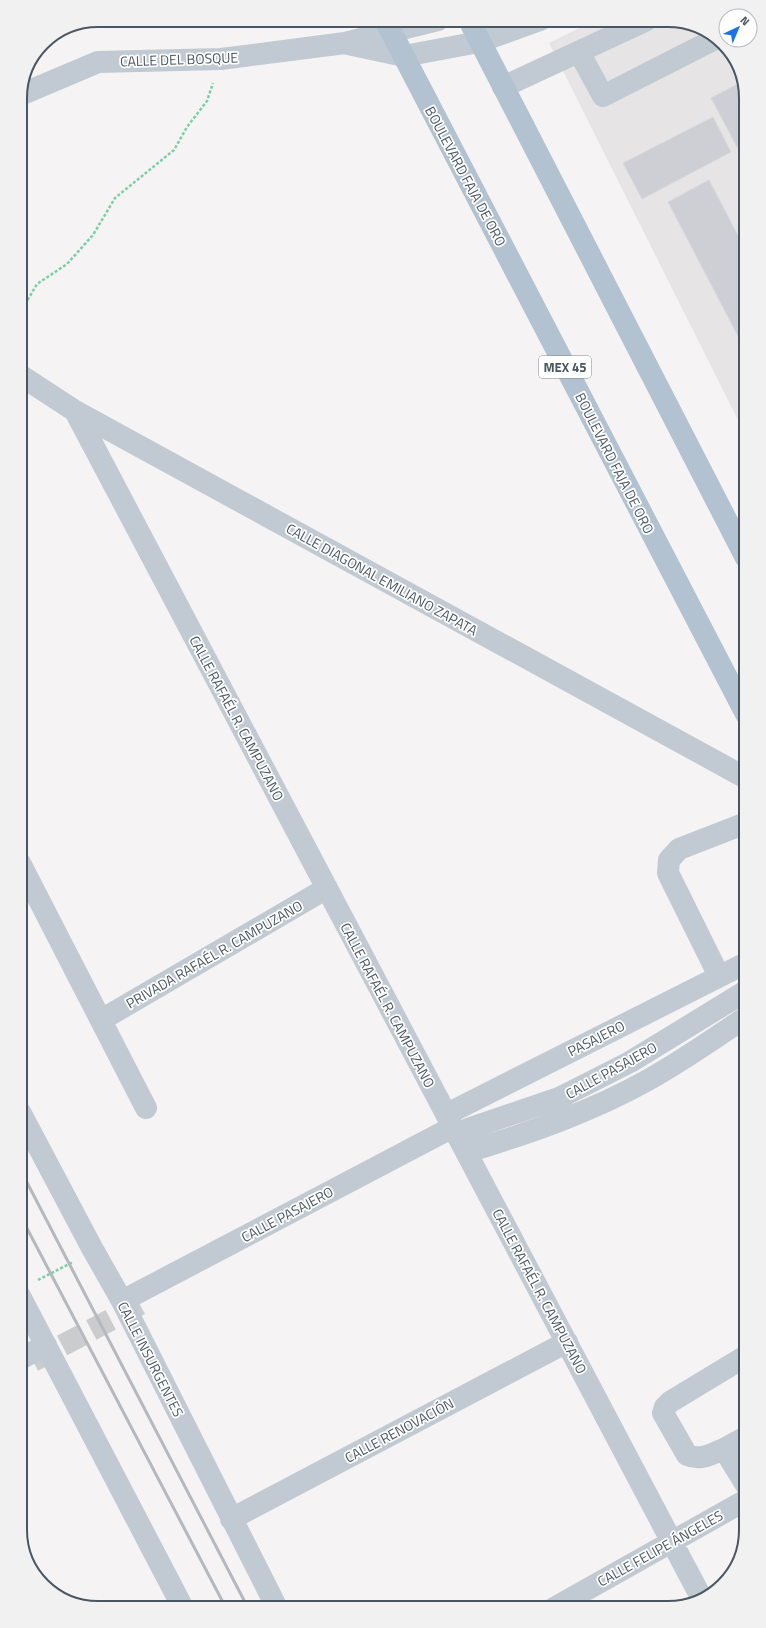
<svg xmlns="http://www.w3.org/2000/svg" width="766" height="1628" font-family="'Titillium Web',sans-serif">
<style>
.education{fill:#e6e4e5}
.building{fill:#cdcfd5;stroke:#d7d9de}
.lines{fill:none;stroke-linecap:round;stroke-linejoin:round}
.minor-tunnel{stroke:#caccce;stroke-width:22;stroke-dasharray:22 11;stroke-linecap:butt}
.path{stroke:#7ad0a6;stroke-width:2.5;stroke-dasharray:3 2;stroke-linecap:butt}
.minor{stroke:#c1cad2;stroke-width:22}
.major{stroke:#b3c2d1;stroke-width:22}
.rail{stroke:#b5b8bd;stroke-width:3}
.labels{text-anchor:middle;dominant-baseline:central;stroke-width:3.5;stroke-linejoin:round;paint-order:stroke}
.shield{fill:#fff;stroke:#808990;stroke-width:1}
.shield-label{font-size:13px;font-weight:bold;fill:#4a5661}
.street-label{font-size:14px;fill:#4a5661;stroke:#fff}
.rim{fill:none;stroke:#4a5661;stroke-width:2}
</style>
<rect width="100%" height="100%" fill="#f5f3f3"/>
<!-- education -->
<path class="education" d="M595,20H673L715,36L740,68L746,98V436L549,43Z"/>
<!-- building -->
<path class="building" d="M743,81L746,98V164L711,98Z
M713,117L731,152L642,199L623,163Z
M709,180L746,251V337L740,340L668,202Z"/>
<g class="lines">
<!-- minor-tunnel -->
<path class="minor-tunnel" d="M33,1361L144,1302"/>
<!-- path -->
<path class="path" d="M20,313L37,284L67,264L93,235L115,198L174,150L187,127L207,101L213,83
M38,1280L73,1262"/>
<!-- minor -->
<path class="minor" d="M348,44L404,56L479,42L540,20
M579,52L603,96L717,38
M503,87L647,20
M20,95L98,62L221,59L345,43L438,20
M20,375L75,411L746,778
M75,411L702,1599
M20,863L146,1108
M719,976L668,873L669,860L679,849L746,823
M101,1020L327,888
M20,1112L92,1248L122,1301L277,1608
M447,1114L746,963
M468,1129L559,1098L630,1062L746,991
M467,1152C529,1133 591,1112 648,1080C682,1061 714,1039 746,1017
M20,1296L183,1608
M122,1301L453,1127
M20,1359L46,1345
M724,1449C711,1454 701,1461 687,1455L663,1413L665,1407L670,1402L746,1356
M746,1485L724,1449L746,1437
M231,1519L567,1342
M554,1608L746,1500"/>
<!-- major -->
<path class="major" d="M385,20L746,714
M469,20L746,558"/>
<!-- rail -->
<path class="rail" d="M20,1169L248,1608
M20,1215L226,1608"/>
</g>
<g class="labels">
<!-- shield labels -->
<rect class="shield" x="539" y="356" width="52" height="22" rx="3"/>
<g class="shield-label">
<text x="565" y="367">MEX 45</text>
</g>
<!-- street labels -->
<g class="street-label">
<text transform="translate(179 59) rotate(-2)">CALLE DEL BOSQUE</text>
<text transform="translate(466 176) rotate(62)">BOULEVARD FAJA DE ORO</text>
<text transform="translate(615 463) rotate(63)">BOULEVARD FAJA DE ORO</text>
<text transform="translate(382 579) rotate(29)">CALLE DIAGONAL EMILIANO ZAPATA</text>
<text transform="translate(237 718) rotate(62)">CALLE RAFAÉL R. CAMPUZANO</text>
<text transform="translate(214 954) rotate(-30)">PRIVADA RAFAÉL R. CAMPUZANO</text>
<text transform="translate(388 1005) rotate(62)">CALLE RAFAÉL R. CAMPUZANO</text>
<text transform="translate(596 1038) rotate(-27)">PASAJERO</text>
<text transform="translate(611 1070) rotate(-29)">CALLE PASAJERO</text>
<text transform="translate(287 1214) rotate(-28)">CALLE PASAJERO</text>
<text transform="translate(540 1291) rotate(62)">CALLE RAFAÉL R. CAMPUZANO</text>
<text transform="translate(151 1359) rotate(63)">CALLE INSURGENTES</text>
<text transform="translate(399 1430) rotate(-28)">CALLE RENOVACIÓN</text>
<text transform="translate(660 1548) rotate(-29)">CALLE FELIPE ÁNGELES</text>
</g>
</g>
<!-- crop -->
<path d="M0 0H766V1628H0ZM98 27H668A71 71 0 0 1 739 98V1530A71 71 0 0 1 668 1601H98A71 71 0 0 1 27 1530V98A71 71 0 0 1 98 27Z" fill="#f1f1f2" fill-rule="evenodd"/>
<path class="rim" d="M98 27H668A71 71 0 0 1 739 98V1530A71 71 0 0 1 668 1601H98A71 71 0 0 1 27 1530V98A71 71 0 0 1 98 27Z"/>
<!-- north arrow -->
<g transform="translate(738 28) rotate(44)"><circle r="19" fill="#ffffff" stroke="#b7bbc0"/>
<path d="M0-3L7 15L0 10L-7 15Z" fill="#1a73e8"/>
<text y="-6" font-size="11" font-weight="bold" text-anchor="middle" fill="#4a5661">N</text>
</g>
</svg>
